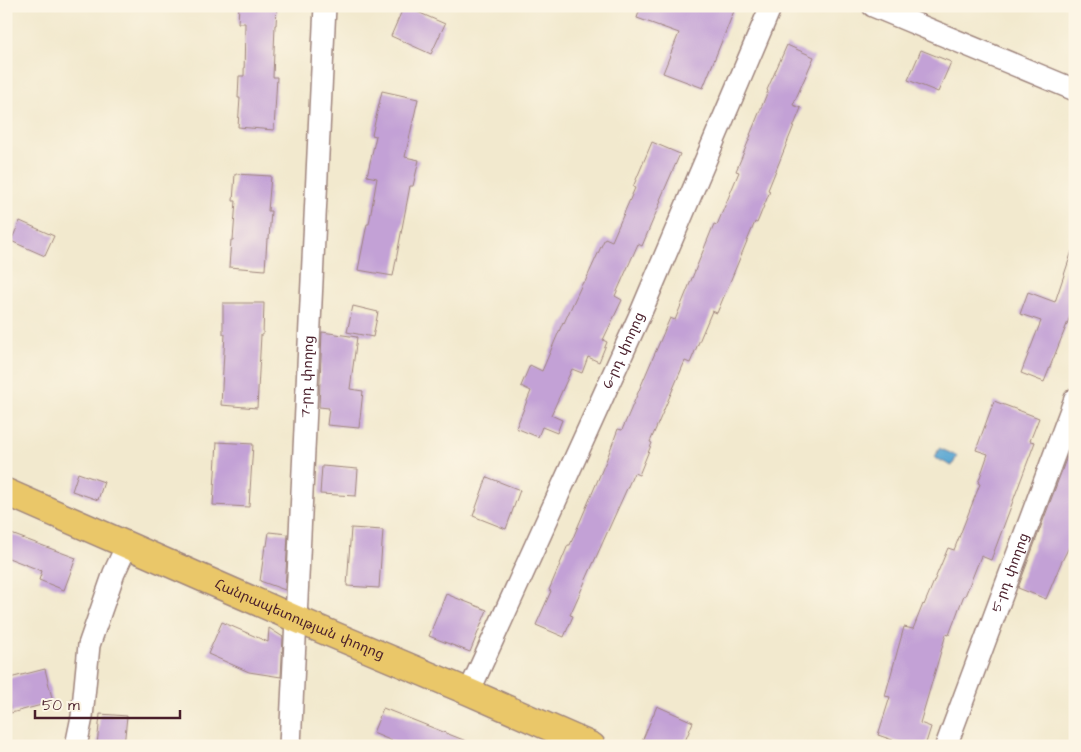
<svg xmlns="http://www.w3.org/2000/svg" width="1081" height="752" font-family="'Architects Daughter','Noto Sans Armenian',sans-serif">
<style>
.water{fill:#59a6d2;stroke:#52627e}
.building{fill:#c3a1d6}
.lines{fill:none;stroke-linecap:round;stroke-linejoin:round}
.minor-casing{stroke:#9e847c;stroke-width:24}
.major-casing{stroke:#9e847c;stroke-width:29}
.minor{stroke:#fff;stroke-width:21}
.major{stroke:#eac769;stroke-width:26}
.labels{text-anchor:middle;dominant-baseline:central;stroke-width:4;stroke-linejoin:round;paint-order:stroke}
.street-label{font-size:14px;fill:#4a1f2b;stroke:#fcf5e5}
</style>
<rect width="100%" height="100%" fill="#fcf5e5"/>
<filter id="ink" filterUnits="userSpaceOnUse"><feTurbulence type="fractalNoise" baseFrequency=".02" numOctaves="2"/><feDisplacementMap in="SourceGraphic" scale="10" xChannelSelector="R" yChannelSelector="G"/><feConvolveMatrix kernelMatrix="1 2 1 2 8 2 1 2 1" color-interpolation-filters="sRGB"/></filter>
<filter id="wash" filterUnits="userSpaceOnUse"><feTurbulence type="fractalNoise" baseFrequency=".0096" numOctaves="4" result="noise"/><feDisplacementMap in="SourceGraphic" scale="20" xChannelSelector="R" yChannelSelector="G"/><feGaussianBlur stdDeviation="1.12" result="paint"/><feColorMatrix in="noise" values="0 0 0 0 0 0 0 0 0 0 0 0 0 0 0 0 0 1.4 0 .05"/><feComposite in="paint" operator="in"/></filter>
<g filter="url(#wash)">
<rect width="100%" height="100%" fill="#f2e9ce"/>
<!-- water -->
<path class="water" d="M939,448L957,456L952,466L935,458Z"/>
<g id="blocks">
<!-- building -->
<path class="building" d="M239,6H277L276,25H275L273,77H277L274,130L238,127L240,98H238L239,76H244L245,23H238Z
M404,6L445,24L431,54L391,36Z
M641,6H721L734,11L703,88L663,73L679,33L637,18Z
M787,45L814,57L793,105L801,108L768,190L770,191L757,223L755,222L717,313L712,311L690,363L685,361L650,442L652,443L639,475L634,473L570,615L573,616L564,637L536,625L551,591L549,590L568,545H570L606,461L618,429L622,430L670,318L675,320L714,224L717,225L739,172L736,171L751,135H750L768,91L767,90Z
M921,50L951,62L938,92L908,80Z
M382,91L418,99L405,157L419,160L413,186H410L393,276L358,270L367,224H369L377,178L367,176L376,136L372,135Z
M652,142L680,154L660,200L661,201L642,246L638,244L615,296L622,300L603,340L607,342L599,362L588,357L582,373L572,369L551,415L562,420L557,433L542,427L538,437L516,428L531,391L521,386L530,365L542,371L563,322L564,323L583,282H585L605,238L612,241L635,188L633,187Z
M235,174L271,176L268,211H271L269,239H267L265,270L229,267L231,240H233L236,201H233Z
M20,221L54,236L45,256L11,241Z
M1072,251H1075V304L1044,382L1021,373L1041,321L1020,314L1028,292L1055,302Z
M223,303H264L263,335H261L257,408L221,405L225,334H223Z
M353,306L378,312L373,337L347,332Z
M322,332L357,337L350,389L363,391L359,428L327,425L329,408L319,407Z
M994,401L1039,418L1030,441L1035,442L991,560L981,556L965,596L964,595L949,635L946,634L920,723L931,727L925,746H910L878,735L890,697L885,696L904,627L913,629L923,604L924,605L948,548L954,550L980,484L978,483L988,454L976,450Z
M1075,439V535L1061,563L1046,599L1018,588L1068,454Z
M217,442L253,444L249,507L213,505Z
M322,466L358,469L356,496L320,494Z
M78,473L104,482L98,500L72,491Z
M487,477L520,490L506,529L473,516Z
M351,528L383,530L379,588L347,586Z
M6,532L76,558L64,590L39,580L42,571L6,557Z
M269,532L288,534L285,590L260,581L265,546H267Z
M446,594L487,610L470,652L429,636Z
M222,622L268,642L269,628L283,637L281,677L249,672L208,654Z
M45,669L53,702L11,713L6,693V679Z
M657,706L693,722L683,746H640Z
M383,708L476,745L475,746H404L373,733Z
M100,714L127,716L124,746H97Z"/>
</g>
</g>
<g filter="url(#ink)">
<use href="#blocks" fill-opacity="0" stroke="#9e847c" stroke-width="1"/>
<g class="lines">
<defs>
<g id="minor">
<path d="M873,6L1075,90"/>
<path id="s1" d="M469,692L639,317L771,6"/>
<path d="M76,746L82,717L89,645L114,573L127,545"/>
<path id="s2" d="M290,746L325,6"/>
<path id="s3" d="M946,746L1075,399"/>
</g>
<g id="major">
<path id="s4" d="M6,492L296,619L469,692L592,746"/>
</g>
</defs>
<!-- minor casing -->
<use href="#minor" class="minor-casing"/>
<!-- major casing -->
<use href="#major" class="major-casing"/>
<!-- minor -->
<use href="#minor" class="minor"/>
<!-- major -->
<use href="#major" class="major"/>
</g>
</g>
<g class="labels">
<!-- street labels -->
<g class="street-label">
<text stroke="none"><textPath href="#s1" startOffset="375">6-րդ փողոց</textPath></text>
<text stroke="none"><textPath href="#s2" startOffset="370">7-րդ փողոց</textPath></text>
<text stroke="none"><textPath href="#s3" startOffset="185">5-րդ փողոց</textPath></text>
<text stroke="none"><textPath href="#s4" startOffset="320">Հանրապետության փողոց</textPath></text>
</g>
</g>
<!-- margin -->
<rect width="1081" height="752" fill="none" stroke="#fcf5e5" stroke-width="25"/>
<!-- scale -->
<path d="M35 710v8h145v-8" fill="none" stroke="#4a1f2b" stroke-width="2.5"/>
<text x="42" y="710" font-size="15" fill="#4a1f2b" stroke="#fcf5e5" stroke-width="4" paint-order="stroke">50 m</text>
</svg>
